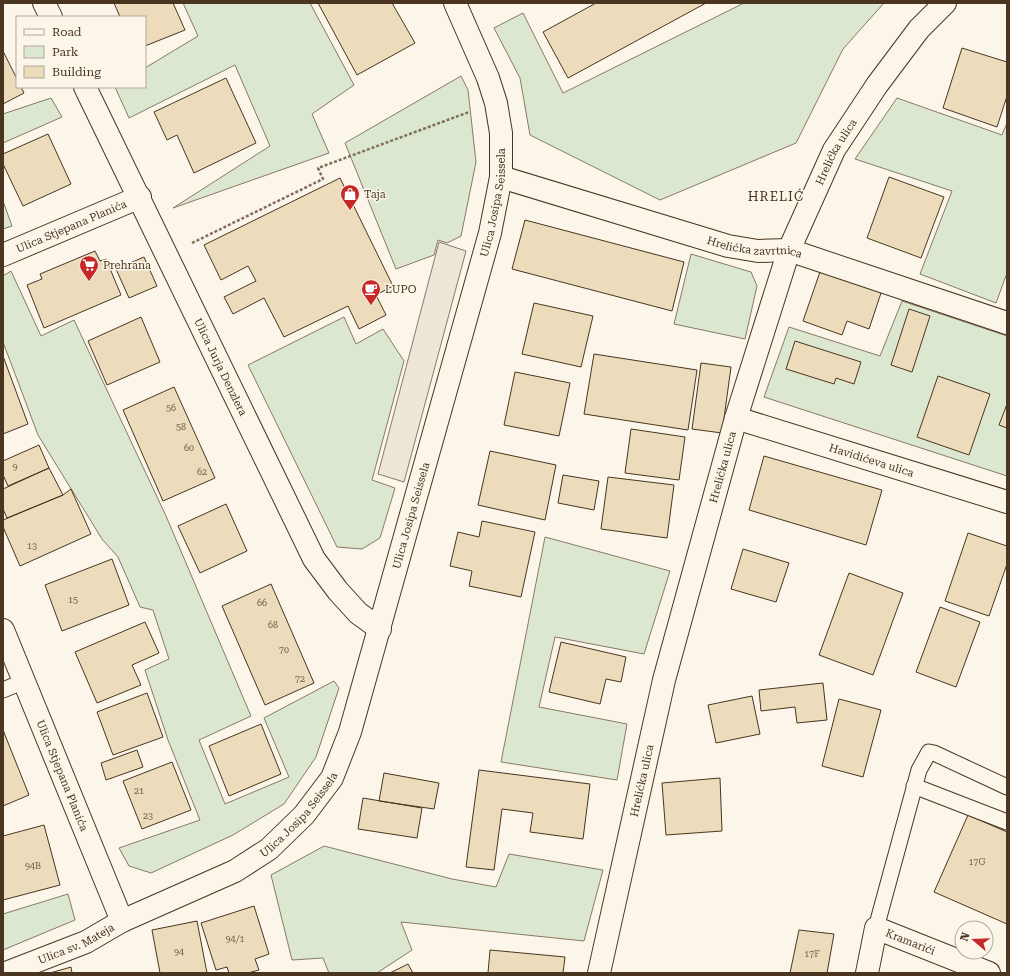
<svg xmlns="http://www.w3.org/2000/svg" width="1010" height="976" font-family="'Roboto Serif',serif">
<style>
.green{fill:#dce7d0;stroke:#887966}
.parking{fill:#ede7d9;stroke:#887966}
.building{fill:#ecdcbc;stroke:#4a3520}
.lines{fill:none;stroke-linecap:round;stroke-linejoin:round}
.lane-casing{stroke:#4a3520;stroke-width:17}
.street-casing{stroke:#4a3520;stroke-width:24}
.path{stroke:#7f6f5c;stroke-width:2.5;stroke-dasharray:3 2;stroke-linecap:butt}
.lane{stroke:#fbf6e9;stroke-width:15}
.street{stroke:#fbf6e9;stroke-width:22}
.labels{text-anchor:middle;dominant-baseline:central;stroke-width:3;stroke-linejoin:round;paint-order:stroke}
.number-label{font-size:9px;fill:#725f47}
.street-label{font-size:11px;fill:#4a3520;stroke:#fbf6e9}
.poi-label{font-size:11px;fill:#4a3520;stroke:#fbf6e9;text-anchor:start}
.quarter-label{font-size:13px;letter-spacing:1px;fill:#4a3520;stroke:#fbf6e9}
</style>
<rect width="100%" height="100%" fill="#fbf6e9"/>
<!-- green -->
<path class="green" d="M183,3H310L354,85L312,114L329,153L173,208L270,146L235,65L129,118L115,87H145V68L198,36Z
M744,3H884L843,49L796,143L660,200L530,135L520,78L494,28L523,13L563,93Z
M461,76L468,90L476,162L461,236L447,243L438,240L434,255L396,269L345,143Z
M51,98L62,117L3,143V114Z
M897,98L1002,135L1007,123V273L996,303L920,274L952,191L855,159Z
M3,201L12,226L3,229Z
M691,254L751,272L757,286L745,339L674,324Z
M11,271L41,336L74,320L166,516L251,716L199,740L225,804L289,777L264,718L334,681L339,688L316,757L284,804L233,835L151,873L129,866L119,848L200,820L168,740L145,670L169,659L153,610L140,607L118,557L102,539L38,435L3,342V276Z
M902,301L1007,336V476L764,397L789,327L880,356Z
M344,317L356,344L383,329L404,361L372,480L395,488L380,538L362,549L337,547L248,365Z
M545,537L670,571L644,654L555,637L539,707L627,724L617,780L501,762Z
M324,846L452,879L496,887L509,854L603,870L584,941L401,922L412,950L377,973H329L323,958L292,960L271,875Z
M68,894L75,920L3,950V914Z"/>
<!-- parking -->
<path class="parking" d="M439,242L466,251L404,482L378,474Z"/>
<!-- building -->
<path class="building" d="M114,3H173L185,30L145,46V17H120Z
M318,3H392L415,43L357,75Z
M596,3H706L568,78L543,32Z
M962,48L1007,62V96L997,127L943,108Z
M3,51L17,79V87H21L24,93L3,104Z
M226,78L256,143L194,173L177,135L167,140L154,112Z
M48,134L71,184L23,206L3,164V154Z
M889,177L944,197L921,258L867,238Z
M340,178L393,286L376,295L386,315L359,329L348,306L284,337L264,298L233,314L224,297L256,281L248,266L221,280L204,245Z
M525,220L684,262L672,311L512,269Z
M95,251L100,261L106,259L121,295L44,328L27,285L42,279L40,274Z
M144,257L157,286L129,298L116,269Z
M821,269L882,290L869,329L847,321L842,335L803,321Z
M534,303L593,316L581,367L522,354Z
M909,309L930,316L912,372L891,365Z
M141,317L160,362L107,385L88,341Z
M795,341L861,362L854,384L836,378L834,384L786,369Z
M594,354L697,370L688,430L584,414Z
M3,356L28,424L3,434Z
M701,363L731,367L722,433L692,429Z
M515,372L570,383L559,436L504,425Z
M938,376L990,394L969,455L917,437Z
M174,387L215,478L163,501L123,410Z
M1007,404V428L999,425Z
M631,429L685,437L679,480L625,473Z
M39,445L49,468L8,486L3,475V461Z
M490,451L556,465L545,520L478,505Z
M764,456L882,490L866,545L749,510Z
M49,468L63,495L7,518L3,509V489Z
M563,475L599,481L594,510L558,503Z
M608,477L674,485L667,538L601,529Z
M71,489L91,534L20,566L3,527V520L63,495Z
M226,504L247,551L200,573L178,526Z
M482,521L535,532L521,597L469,586L472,571L450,566L458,532L479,537Z
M968,533L1007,546V564L989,616L945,601Z
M743,549L789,563L776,602L731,589Z
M112,559L129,605L62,631L45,585Z
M849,573L903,593L873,675L819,655Z
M271,584L314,683L265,705L222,606Z
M940,607L980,622L956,687L916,672Z
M145,622L159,653L132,665L141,685L97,703L75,652Z
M561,642L626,657L621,682L606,679L600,704L549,692Z
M823,683L827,720L797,723L795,707L761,711L759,690Z
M147,693L163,737L113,755L97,712Z
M752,696L760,734L716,743L708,705Z
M839,699L881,710L863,777L822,766Z
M261,724L281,774L229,796L209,746Z
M3,730L29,795L3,806Z
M137,750L143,767L106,780L101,763Z
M172,762L191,810L142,829L123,781Z
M479,770L590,784L583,839L530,832L533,813L502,809L494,870L466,867Z
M384,773L439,783L434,809L379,801Z
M720,778L722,831L666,835L662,783Z
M363,798L422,808L417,838L358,829Z
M968,815L1007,832V924L934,892Z
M44,825L60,885L3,900V836Z
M254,906L269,954L255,959L259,970L248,973H229L227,967L216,970L201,923Z
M197,921L207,973H160L152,930Z
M799,930L834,934L827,973H790Z
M490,950L565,957L563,973H488Z
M408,964L413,973H390Z
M71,967L72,973H50Z"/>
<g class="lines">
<defs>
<path id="lane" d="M3,690L25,681
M914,786L1007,822
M876,928L919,770L929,752L934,753L1007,787"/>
<g id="street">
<path d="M44,3L51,17"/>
<path id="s1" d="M85,87L314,559L338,591L358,613L380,629"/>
<path id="s2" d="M501,177L728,246L758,251L789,250L1007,323"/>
<path id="s3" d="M3,255L140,197"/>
<path id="s4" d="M736,418L1007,502"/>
<path id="s5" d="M3,630L122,921"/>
<path id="s6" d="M6,973L86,942L122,921L235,871L269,849L304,815L332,778L350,732L490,233L501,177V133L496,103L488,78L455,3"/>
<path id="s7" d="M599,973L664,680L736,418L789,250L834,150L877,85L919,29L945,3"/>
<path id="s8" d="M867,973L876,928L989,973"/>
</g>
</defs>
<!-- lane casing -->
<use href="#lane" class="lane-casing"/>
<!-- street casing -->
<use href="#street" class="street-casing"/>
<!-- path -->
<path class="path" d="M192,243L323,179L318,168L469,112"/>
<!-- lane -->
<use href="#lane" class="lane"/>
<!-- street -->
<use href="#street" class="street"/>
</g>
<!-- icons -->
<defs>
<symbol id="shop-pin" viewBox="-11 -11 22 30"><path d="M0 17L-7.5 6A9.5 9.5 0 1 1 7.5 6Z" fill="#c62828" stroke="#fbf6e9"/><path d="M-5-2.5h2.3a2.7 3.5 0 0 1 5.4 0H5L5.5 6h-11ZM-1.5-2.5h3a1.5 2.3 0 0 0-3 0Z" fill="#fff"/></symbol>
<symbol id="supermarket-pin" viewBox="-11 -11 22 30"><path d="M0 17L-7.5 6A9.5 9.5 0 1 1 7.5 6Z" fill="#c62828" stroke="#fbf6e9"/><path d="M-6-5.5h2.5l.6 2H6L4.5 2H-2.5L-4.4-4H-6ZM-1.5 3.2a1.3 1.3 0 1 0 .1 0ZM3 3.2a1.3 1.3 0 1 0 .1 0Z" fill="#fff"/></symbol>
<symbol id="cafe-pin" viewBox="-11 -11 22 30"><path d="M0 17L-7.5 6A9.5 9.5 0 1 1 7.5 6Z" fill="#c62828" stroke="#fbf6e9"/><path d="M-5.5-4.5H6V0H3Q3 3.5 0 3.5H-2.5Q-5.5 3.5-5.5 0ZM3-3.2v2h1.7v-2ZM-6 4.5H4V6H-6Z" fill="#fff"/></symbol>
</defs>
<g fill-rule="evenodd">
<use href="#shop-pin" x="339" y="183" width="22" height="30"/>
<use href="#supermarket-pin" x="78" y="254" width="22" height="30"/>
<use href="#cafe-pin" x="360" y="278" width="22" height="30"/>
</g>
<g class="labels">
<!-- number labels -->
<g class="number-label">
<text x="171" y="408">56</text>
<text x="181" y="427">58</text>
<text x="189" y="448">60</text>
<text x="15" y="467">9</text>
<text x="202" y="472">62</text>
<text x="32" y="546">13</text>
<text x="73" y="600">15</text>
<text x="262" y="603">66</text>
<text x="273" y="625">68</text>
<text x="284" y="650">70</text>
<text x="300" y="679">72</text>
<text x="139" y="791">21</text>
<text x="148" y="816">23</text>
<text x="977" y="862">17G</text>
<text x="33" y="866">94B</text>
<text x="235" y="939">94/1</text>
<text x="179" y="952">94</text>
<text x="812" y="954">17F</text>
</g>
<!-- street labels -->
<g class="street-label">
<text stroke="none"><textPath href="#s7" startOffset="857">Hrelićka ulica</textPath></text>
<text stroke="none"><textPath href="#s6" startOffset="985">Ulica Josipa Seissela</textPath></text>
<text stroke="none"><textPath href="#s3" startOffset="74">Ulica Stjepana Planića</textPath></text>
<text stroke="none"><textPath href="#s2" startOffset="264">Hrelićka zavrtnica</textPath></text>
<text stroke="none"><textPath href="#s1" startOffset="311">Ulica Jurja Denzlera</textPath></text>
<text stroke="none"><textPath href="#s4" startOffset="142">Havidićeva ulica</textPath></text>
<text stroke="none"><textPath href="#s7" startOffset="521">Hrelićka ulica</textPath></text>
<text stroke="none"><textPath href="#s6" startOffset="661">Ulica Josipa Seissela</textPath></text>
<text stroke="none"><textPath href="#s5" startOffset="157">Ulica Stjepana Planića</textPath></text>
<text stroke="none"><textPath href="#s7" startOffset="197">Hrelićka ulica</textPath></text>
<text stroke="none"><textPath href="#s6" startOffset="337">Ulica Josipa Seissela</textPath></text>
<text stroke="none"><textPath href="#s8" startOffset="83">Kramarići</textPath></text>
<text stroke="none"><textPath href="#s6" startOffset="76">Ulica sv. Mateja</textPath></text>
</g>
<!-- poi labels -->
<g class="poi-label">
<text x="364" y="194">Taja</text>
<text x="103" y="265">Prehrana</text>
<text x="385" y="289">LUPO</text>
</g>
<!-- quarter labels -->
<g class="quarter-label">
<text x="776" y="196">HRELIĆ</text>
</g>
</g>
<!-- border -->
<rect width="1010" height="976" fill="none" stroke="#4a3520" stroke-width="8"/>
<!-- legend -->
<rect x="16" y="16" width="130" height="72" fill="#fbf6e9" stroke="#b4a999"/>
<rect x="24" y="29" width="20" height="6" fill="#fbf6e9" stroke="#b4a999"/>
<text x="52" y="36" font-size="12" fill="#4a3520">Road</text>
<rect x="24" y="46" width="20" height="12" fill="#dce7d0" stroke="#b4a999"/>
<text x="52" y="56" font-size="12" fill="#4a3520">Park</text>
<rect x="24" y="66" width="20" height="12" fill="#ecdcbc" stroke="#b4a999"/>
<text x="52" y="76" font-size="12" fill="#4a3520">Building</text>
<!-- north arrow -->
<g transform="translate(974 940) rotate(289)"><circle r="19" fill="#fbf6e9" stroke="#b4a999"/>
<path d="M0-3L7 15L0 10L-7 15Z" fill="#c62828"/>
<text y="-6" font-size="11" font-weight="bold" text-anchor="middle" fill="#4a3520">N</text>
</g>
</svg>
